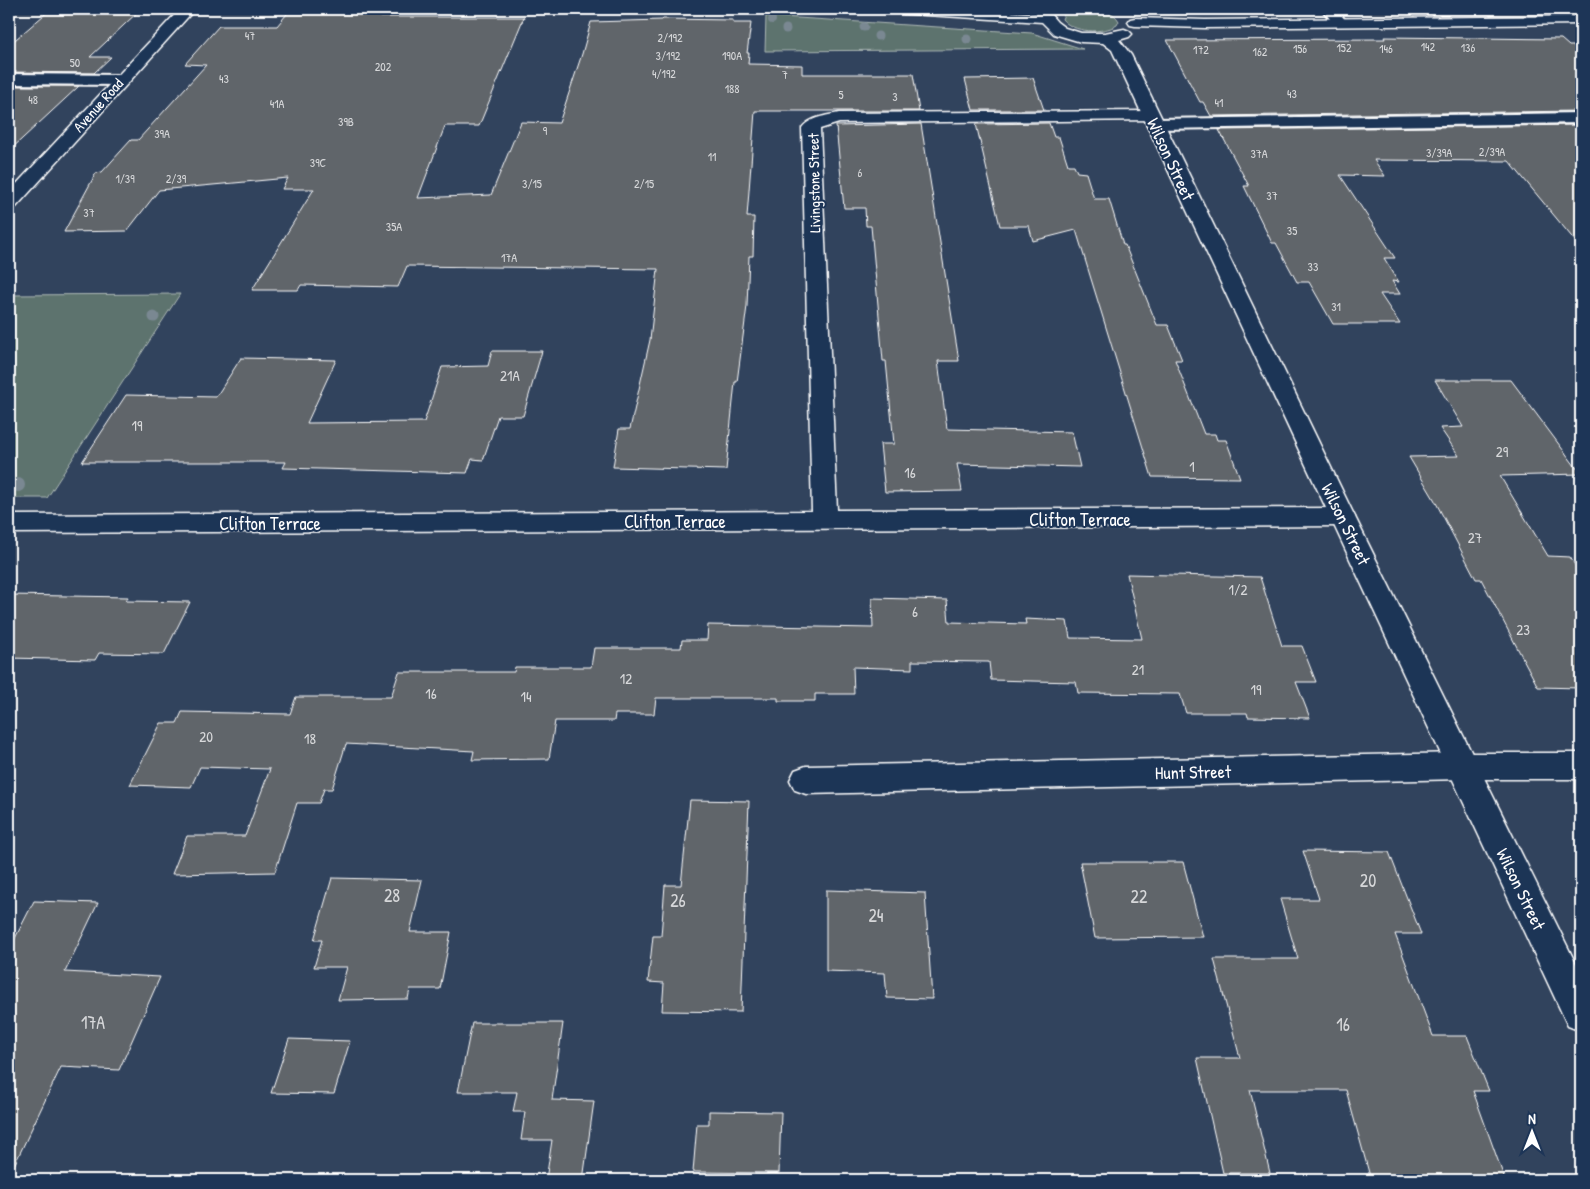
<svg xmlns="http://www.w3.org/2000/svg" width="1590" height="1189" font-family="'Patrick Hand',sans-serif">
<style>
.green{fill:#5d736e;stroke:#aeb9b6}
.building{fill:#60656b;stroke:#fff}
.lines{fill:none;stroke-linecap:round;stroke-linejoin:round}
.service-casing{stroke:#fff;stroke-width:4}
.minor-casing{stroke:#fff;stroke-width:3}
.tertiary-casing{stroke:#fff;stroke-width:3}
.service{fill:#1d3557;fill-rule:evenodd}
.minor{fill:#1d3557;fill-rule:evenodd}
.tertiary{fill:#1d3557;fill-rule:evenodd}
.tree{fill:#7a8892}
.labels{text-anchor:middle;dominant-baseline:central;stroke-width:4;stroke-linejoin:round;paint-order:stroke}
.far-number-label{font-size:12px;fill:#d7d8da}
.far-street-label{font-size:15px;fill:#fff;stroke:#1d3557}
.number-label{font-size:15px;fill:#d7d8da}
.street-label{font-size:18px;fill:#fff;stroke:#1d3557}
.near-number-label{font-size:18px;fill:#d7d8da}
</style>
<rect width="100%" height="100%" fill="#31435d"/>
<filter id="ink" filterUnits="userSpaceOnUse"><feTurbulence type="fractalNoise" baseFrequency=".02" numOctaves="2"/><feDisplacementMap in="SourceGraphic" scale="10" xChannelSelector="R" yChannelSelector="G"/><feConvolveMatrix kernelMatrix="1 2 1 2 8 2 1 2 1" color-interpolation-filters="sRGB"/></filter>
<g filter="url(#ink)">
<!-- green -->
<path class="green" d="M1096,9C1104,10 1114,12 1119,21L1117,25C1103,34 1073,33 1062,19L1065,12L1075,9Z
M766,16L1032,33L1083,49L765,51Z
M180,294L47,498H9V295Z"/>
<!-- building -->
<path class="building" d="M51,9H141L90,57H111L94,73L9,72V45Z
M291,9L386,10L381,17H524L479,126H445L418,198L491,195L521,122L559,123L582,54L591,22L662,20L663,19L733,20V23H751L747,53H749L748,64L802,65V74H913L919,111H755L747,217H754L753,256H749L747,306L737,382H735L726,470L613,467L619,429H630L650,340L658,269L407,266L398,287L301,285L298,290H252L314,189H282L288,178L159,190L127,231L64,232L96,173L102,172L131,140H138L206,65L185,64L219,26H277Z
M1384,37L1561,39L1569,46H1581V111L1211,116L1203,102H1200L1167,40L1385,39Z
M1033,78L1044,110H973L965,79Z
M9,86H79L9,151Z
M1049,123L1054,137H1059L1068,165H1074L1077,172L1086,173L1094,199H1109L1123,245H1125L1157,325H1168L1182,360H1175L1204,434H1215L1217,440H1226L1240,478L1152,477L1076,230L1033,241L1029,226H1000L976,124Z
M921,124L959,361H938L947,429L1072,432L1080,467L957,464L962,491L885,492L880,444H894L886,361H883L871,226H866L865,208H844L836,126Z
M1581,125V248L1509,161L1374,160L1385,176L1340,175L1395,258H1384L1399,282L1392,281L1400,294H1380L1400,324H1333L1309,282H1297L1276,243H1272L1244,186H1249L1219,130Z
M492,351H542L523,416H498L483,460L472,459L467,473L283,468L286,462H82L126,395L216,397L241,358L336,360L307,423L424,422L442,367L488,366Z
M1435,380H1511L1581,474L1500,476L1548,556L1570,557L1581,575V688L1538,687L1481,579H1476L1434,499L1409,457L1459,456L1440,428L1463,427Z
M1127,574L1260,577L1282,646H1302L1316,682H1296L1310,718L1248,717L1247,713H1186L1180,694L1078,693L1076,682L991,680L989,662L912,661V669L853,667L854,694H815V701H778V698H656L654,714H615L614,721H555L549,759L472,760L474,751L346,744L332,789H324L319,803H297L275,872L172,874L187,836H245L270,769L200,767L191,787L130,785L161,723H177L182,712L290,714L296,697H391L399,672H514L515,667H591L594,648H681L682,640H707L708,625L873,628L872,598L947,600L949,622L1026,624L1025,619L1067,621L1070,638L1142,639Z
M9,595L128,597L126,601L190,602L164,654L99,653L95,660L9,658Z
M690,800L749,801L741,1012L662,1011L664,983L648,982L653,936H661L665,885H681Z
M1303,851L1389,852L1421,934H1395L1433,1036H1467L1489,1091H1473L1505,1180H1371L1346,1090H1250L1270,1173H1223L1197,1058H1240L1214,959H1298L1280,899H1319Z
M1080,862H1183L1203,937L1095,938Z
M332,878L422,880L410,932H451L440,989H410L408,999L338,1000L347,967H314L322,940H314Z
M826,890L925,893L932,999L887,998L885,973L826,971Z
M34,901L98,903L65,972L160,977L119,1070L61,1067L9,1176V950Z
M472,1023H563L552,1100L594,1101L583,1180H546L552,1140H521L525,1112H513L517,1092H458Z
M289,1039L350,1041L334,1094L271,1093Z
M709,1111L781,1112L779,1173L693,1172L697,1124H709Z"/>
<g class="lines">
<defs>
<path id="service" d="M1322,9H1336L1347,22L1345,25H1335Z
M9,74L121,75L126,77L129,80L126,83L121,85L9,84Z
M1581,113V123L1155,129L1149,127L1147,124L1149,121L1155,119Z"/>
<path id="minor" d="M180,9H195L16,207L9,209V192Z
M1150,111L1156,112L1158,116L1156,120L839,123L820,129L837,510L1342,508L1351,511L1355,517L1351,523L1342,526L9,533V515L812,511L802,128C810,117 826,116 839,113Z
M1463,753H1581V779H1463L806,794L795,790L790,780L795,770L806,766Z"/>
<path id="tertiary" d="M886,9H963L1046,14L1051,15L1057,22L1065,28L1081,33H1105L1124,29L1129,31L1132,34L1129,37L1119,40L1131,55L1355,517L1581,974V1031L1568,1026L1112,50L1103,43L1081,42L1054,34L1042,22L893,13L888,12Z
M1581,16V24L1205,28L1135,26L1130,25L1128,22L1130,19L1135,18L1205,20Z"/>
</defs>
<!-- service casing -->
<use href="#service" class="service-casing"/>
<!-- minor casing -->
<use href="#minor" class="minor-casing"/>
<!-- tertiary casing -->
<use href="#tertiary" class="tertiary-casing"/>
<!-- service -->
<use href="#service" class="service"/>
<!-- minor -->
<use href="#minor" class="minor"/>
<!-- tertiary -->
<use href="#tertiary" class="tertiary"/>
</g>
<!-- trees -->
<g class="tree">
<circle cx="772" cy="20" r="4"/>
<circle cx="864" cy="27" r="4.5"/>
<circle cx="786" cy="29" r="4.5"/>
<circle cx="878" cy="36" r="4.5"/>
<circle cx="967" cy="39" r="4.5"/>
<circle cx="154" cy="317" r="5.5"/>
<circle cx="18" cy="485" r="7"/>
</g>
</g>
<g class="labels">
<!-- far-number labels -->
<g class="far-number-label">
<text x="250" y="35">47</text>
<text x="670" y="37">2/192</text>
<text x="1428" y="46">142</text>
<text x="1344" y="47">152</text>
<text x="1468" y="47">136</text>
<text x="1300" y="48">156</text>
<text x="1386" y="48">146</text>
<text x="1201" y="49">172</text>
<text x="1260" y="51">162</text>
<text x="668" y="55">3/192</text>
<text x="732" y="55">190A</text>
<text x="75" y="62">50</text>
<text x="383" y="66">202</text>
<text x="664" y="73">4/192</text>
<text x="785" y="74">7</text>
<text x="224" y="78">43</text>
<text x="732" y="88">188</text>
<text x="1292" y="93">43</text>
<text x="841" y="94">5</text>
<text x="895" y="96">3</text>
<text x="33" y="99">48</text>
<text x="1219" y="102">41</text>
<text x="277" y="103">41A</text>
<text x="346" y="121">39B</text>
<text x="545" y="130">9</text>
<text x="162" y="133">39A</text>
<text x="1492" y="151">2/39A</text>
<text x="1439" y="152">3/39A</text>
<text x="1259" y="153">37A</text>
<text x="712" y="156">11</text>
<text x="318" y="162">39C</text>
<text x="860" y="172">6</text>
<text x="125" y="178">1/39</text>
<text x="176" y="178">2/39</text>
<text x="532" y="183">3/15</text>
<text x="644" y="183">2/15</text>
<text x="1272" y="195">37</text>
<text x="89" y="212">37</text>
<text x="394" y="226">35A</text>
<text x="1292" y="230">35</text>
<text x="509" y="257">17A</text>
<text x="1313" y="266">33</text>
<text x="1336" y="306">31</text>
</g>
<!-- far-street labels -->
<g class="far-street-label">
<text transform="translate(98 105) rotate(-48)">Avenue Road</text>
<text transform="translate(814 183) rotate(-91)">Livingstone Street</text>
</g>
<!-- number labels -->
<g class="number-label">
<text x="510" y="375">21A</text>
<text x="137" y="425">19</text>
<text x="1502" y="451">29</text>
<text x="1192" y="466">1</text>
<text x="910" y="472">16</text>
<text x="1475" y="537">27</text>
<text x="1238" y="589">1/2</text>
<text x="915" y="611">6</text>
<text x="1523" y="629">23</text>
<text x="1138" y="669">21</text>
<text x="626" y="678">12</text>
<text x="1256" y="689">19</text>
<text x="431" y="693">16</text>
<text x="526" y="696">14</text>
<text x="206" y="736">20</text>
<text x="310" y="738">18</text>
</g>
<!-- street labels -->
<g class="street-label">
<text transform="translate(1171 159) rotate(65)">Wilson Street</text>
<text x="1080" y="519">Clifton Terrace</text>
<text x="675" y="521">Clifton Terrace</text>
<text x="270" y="523">Clifton Terrace</text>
<text transform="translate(1346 524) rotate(64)">Wilson Street</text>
<text transform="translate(1193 772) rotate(-1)">Hunt Street</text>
<text transform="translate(1521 889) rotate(64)">Wilson Street</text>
</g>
<!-- near-number labels -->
<g class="near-number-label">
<text x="1368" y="880">20</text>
<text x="392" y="895">28</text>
<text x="1139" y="896">22</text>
<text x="678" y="900">26</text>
<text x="876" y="915">24</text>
<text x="93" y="1022">17A</text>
<text x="1343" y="1024">16</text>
</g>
</g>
<!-- margin -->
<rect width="1590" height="1189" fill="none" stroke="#1d3557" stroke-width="30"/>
<rect x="15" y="15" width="1560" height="1159" fill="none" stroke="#fff" stroke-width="2" filter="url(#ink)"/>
<!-- north arrow -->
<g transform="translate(1532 1132)" stroke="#1d3557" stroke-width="4" paint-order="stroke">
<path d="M0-4L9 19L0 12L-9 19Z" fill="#ffffff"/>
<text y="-8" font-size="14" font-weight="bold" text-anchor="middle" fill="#ffffff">N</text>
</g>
</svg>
